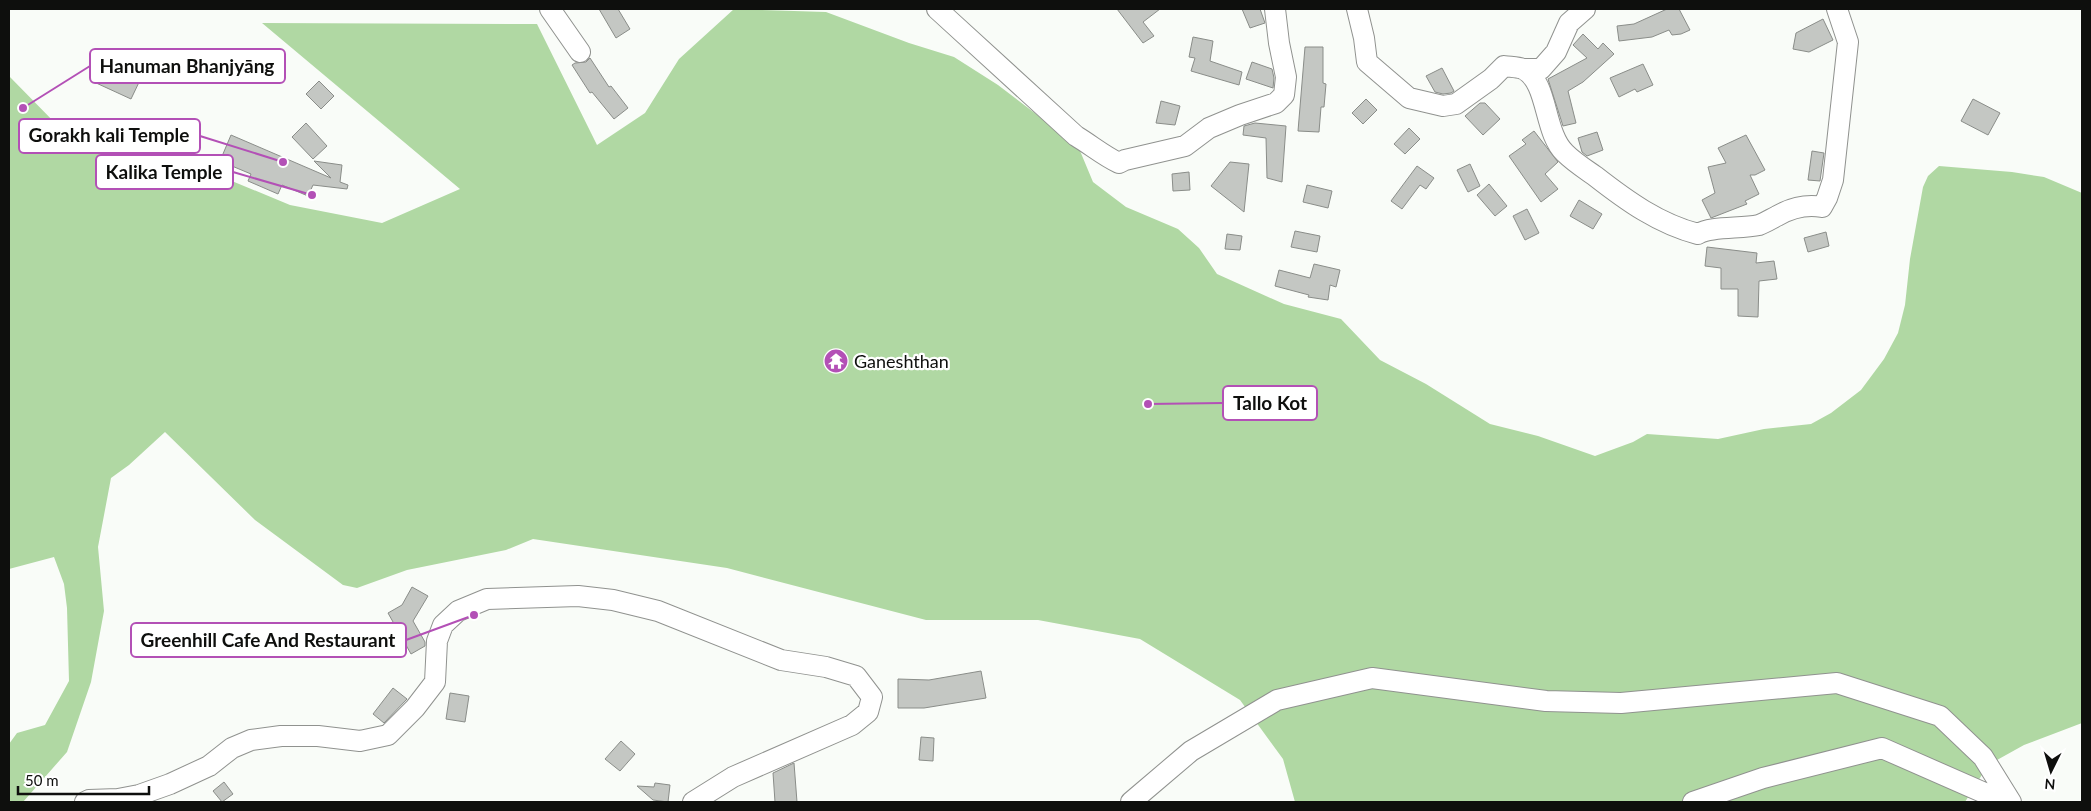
<svg xmlns="http://www.w3.org/2000/svg" width="2091" height="811" font-family="Lato,sans-serif">
<style>
.green{fill:#b0d8a3}
.building{fill:#c4c7c3;stroke:#8a8d89}
.lines{fill:none;stroke-linecap:round;stroke-linejoin:round}
.street-casing{stroke:#90928f;stroke-width:22}
.street{stroke:#fff;stroke-width:20}
.labels{text-anchor:middle;dominant-baseline:central;stroke-width:4.5;stroke-linejoin:round;paint-order:stroke}
.poi-label{font-size:18px;fill:#0e0f0d;stroke:#fff;text-anchor:start}
.leader{fill:none;stroke:#b350b6;stroke-width:2}
.callout-dot{fill:#b350b6;stroke:#fff;stroke-width:2}
.callout{fill:#fff;stroke:#b350b6;stroke-width:2}
.callout-label{font-size:19px;text-anchor:middle;font-weight:bold;fill:#0e0f0d}
</style>
<rect width="100%" height="100%" fill="#f9fcf8"/>
<!-- green -->
<path class="green" d="M734,9L826,12L909,43L954,57L998,85L1078,146L1093,182L1126,207L1178,229L1199,248L1217,274L1284,304L1341,319L1380,360L1426,384L1490,424L1538,436L1595,456L1633,442L1647,434L1718,439L1764,429L1811,424L1831,413L1861,390L1884,359L1898,333L1905,305L1910,259L1923,187L1928,176L1939,166L2012,172L2044,177L2082,193V723L2024,745L1988,765L1965,802H1295L1283,759L1240,700L1140,639L1038,620H926L727,568L533,539L506,550L407,570L357,588L343,585L255,520L165,432L129,465L111,478L98,547L104,611L91,682L67,752L23,802H9V744L17,733L45,725L69,681L67,608L64,584L54,557L9,569V76L61,129L169,155L290,205L382,223L460,189L262,23L537,24L597,145L645,113L679,59Z"/>
<!-- building -->
<path class="building" d="M599,9H618L630,29L616,38Z
M1117,9H1160L1143,22L1154,36L1143,43Z
M1242,9H1260L1265,23L1250,28Z
M1667,9H1679L1690,30L1681,34L1672,35L1669,30L1652,37L1619,41L1617,26L1634,24Z
M1823,19L1833,40L1809,52L1793,49L1796,33Z
M1583,34L1598,49L1603,43L1614,54L1583,82L1568,91L1576,123L1563,126L1548,79L1587,58L1573,45Z
M1193,37L1213,41L1210,61L1242,72L1239,85L1191,71L1195,58L1189,57Z
M1305,47H1323V83L1326,84L1324,107H1321L1319,132L1298,131Z
M590,58L609,87L611,86L628,108L614,119L592,92L590,93L572,65L575,63L586,62Z
M105,59L142,76L131,99L94,82Z
M1252,62L1272,69L1274,78L1273,88L1246,79Z
M1643,64L1653,85L1637,92L1635,89L1619,97L1610,78Z
M1442,68L1454,91L1451,93L1443,94L1435,92L1426,76Z
M319,81L334,96L321,109L306,94Z
M1366,99L1377,110L1363,124L1352,113Z
M1973,99L2000,113L1988,135L1961,121Z
M1161,101L1180,106L1175,125L1156,123Z
M1480,103H1485L1500,119L1483,135L1465,116Z
M306,123L327,146L313,159L292,137Z
M1255,123L1286,126L1282,182L1267,178L1266,138L1243,135L1244,126Z
M1409,128L1420,139L1405,154L1394,144Z
M1534,131L1558,162L1545,174L1558,189L1541,202L1509,156L1526,144L1522,140Z
M1597,132L1603,150L1587,156L1582,152L1578,138Z
M231,135L331,178L314,161L342,165L340,182L348,185L347,189L313,185L308,196L282,185L278,194L248,181L251,174L220,161Z
M1746,135L1765,170L1755,175H1750L1759,194L1745,201L1747,204L1711,218L1702,200L1715,193L1708,167L1726,163L1718,148Z
M1812,151L1824,153L1820,181L1808,180Z
M1230,162L1249,164L1244,212L1211,186Z
M1470,164L1480,186L1468,192L1457,170Z
M1417,166L1434,178L1426,189L1420,185L1402,209L1391,201Z
M1189,172L1190,190L1173,191L1172,174Z
M1489,184L1507,206L1495,216L1477,195Z
M1307,185L1332,191L1328,208L1303,202Z
M1579,200L1602,214L1593,229L1570,216Z
M1527,209L1539,233L1525,240L1513,216Z
M1295,231L1320,236L1317,252L1291,247Z
M1826,232L1829,246L1808,252L1804,238Z
M1227,234L1242,236L1240,250L1225,249Z
M1707,247L1757,253L1756,263L1774,261L1777,279L1759,281L1758,317L1738,316V289H1721V268L1705,266Z
M1314,264L1340,270L1336,287L1330,285L1328,300L1308,297L1309,295L1275,286L1279,270L1310,278Z
M412,587L428,596L413,621L425,642V646L411,654L388,613L402,605Z
M981,671L986,698L924,708H898V679L929,680Z
M393,688L407,699L384,723L373,714Z
M450,693L469,696L465,722L446,719Z
M921,737L934,738L933,761L919,760Z
M621,741L635,754L620,771L605,759Z
M794,763L797,802H775L773,773Z
M224,782L233,794L222,802L213,791Z
M655,783L670,785L668,802L653,800L637,786L654,787Z"/>
<g class="lines">
<defs>
<path id="street" d="M550,9L580,52
M937,9L1076,136C1091,145 1104,156 1119,163L1125,160L1185,146L1209,128L1240,115L1276,103L1284,95L1286,77L1279,43L1275,9
M1357,9L1364,38L1367,62L1409,98L1443,106L1456,104L1491,79L1504,66C1510,67 1518,67 1523,69C1549,82 1543,132 1565,153C1574,162 1585,169 1595,176C1627,201 1659,224 1698,234C1711,226 1741,229 1759,225C1765,223 1771,219 1777,216C1791,208 1805,204 1822,207L1827,198L1833,180L1848,42L1837,9
M1523,69H1541L1556,52L1569,23L1585,9
M85,802L89,800L118,799L139,795L170,784L209,766L232,748L251,740L281,736H318L360,741L388,735L415,708L435,682L437,641L443,625L458,611L487,599L578,596L613,600L658,611L781,660L826,667L856,676L872,697L868,712L852,725L733,777L693,802
M1131,802L1191,751L1277,700L1372,678L1546,701L1621,703L1837,683L1940,716L1983,757L2011,802
M1693,802L1763,778L1882,748L2005,802"/>
</defs>
<!-- street casing -->
<use href="#street" class="street-casing"/>
<!-- street -->
<use href="#street" class="street"/>
</g>
<!-- icons -->
<defs>
<symbol id="temple-disc" viewBox="-11 -11 22 22"><circle r="9.5" fill="#b350b6" stroke="#fff"/><path d="M0-6L5-2H3V0L6.5 2.5H4V6H1.5V3h-3V6H-4V2.5H-6.5L-3 0V-2H-5Z" fill="#fff"/></symbol>
</defs>
<g fill-rule="evenodd">
<use href="#temple-disc" x="822" y="347" width="28" height="28"/>
</g>
<g class="labels">
<!-- poi labels -->
<g class="poi-label">
<text x="854" y="361">Ganeshthan</text>
</g>
</g>
<!-- callouts -->
<path class="leader" d="M23 108L90 66M283 162L200 136M312 195L233 172M1148 404L1223 403M474 615L406 640"/>
<g class="callout-dot">
<circle cx="23" cy="108" r="5"/>
<circle cx="283" cy="162" r="5"/>
<circle cx="312" cy="195" r="5"/>
<circle cx="1148" cy="404" r="5"/>
<circle cx="474" cy="615" r="5"/>
</g>
<g class="callout">
<rect x="90" y="49" width="195" height="34" rx="5"/>
<rect x="19" y="119" width="181" height="34" rx="5"/>
<rect x="96" y="155" width="137" height="34" rx="5"/>
<rect x="1223" y="386" width="94" height="34" rx="5"/>
<rect x="131" y="623" width="275" height="34" rx="5"/>
</g>
<g class="callout-label">
<text x="187" y="73">Hanuman Bhanjyāng</text>
<text x="109" y="142">Gorakh kali Temple</text>
<text x="164" y="179">Kalika Temple</text>
<text x="1270" y="410">Tallo Kot</text>
<text x="268" y="647">Greenhill Cafe And Restaurant</text>
</g>
<!-- border -->
<rect width="2091" height="811" fill="none" stroke="#0e0f0d" stroke-width="20"/>
<!-- north arrow -->
<g transform="translate(2051 771) rotate(185)" stroke="#ffffff" stroke-width="4" paint-order="stroke">
<path d="M0-4L9 19L0 12L-9 19Z" fill="#0e0f0d"/>
<text y="-8" font-size="14" font-weight="bold" text-anchor="middle" fill="#0e0f0d">N</text>
</g>
<!-- scale -->
<path d="M18 786v8h131v-8" fill="none" stroke="#0e0f0d" stroke-width="2.5"/>
<text x="25" y="786" font-size="15" fill="#0e0f0d" stroke="#ffffff" stroke-width="4" paint-order="stroke">50 m</text>
</svg>
